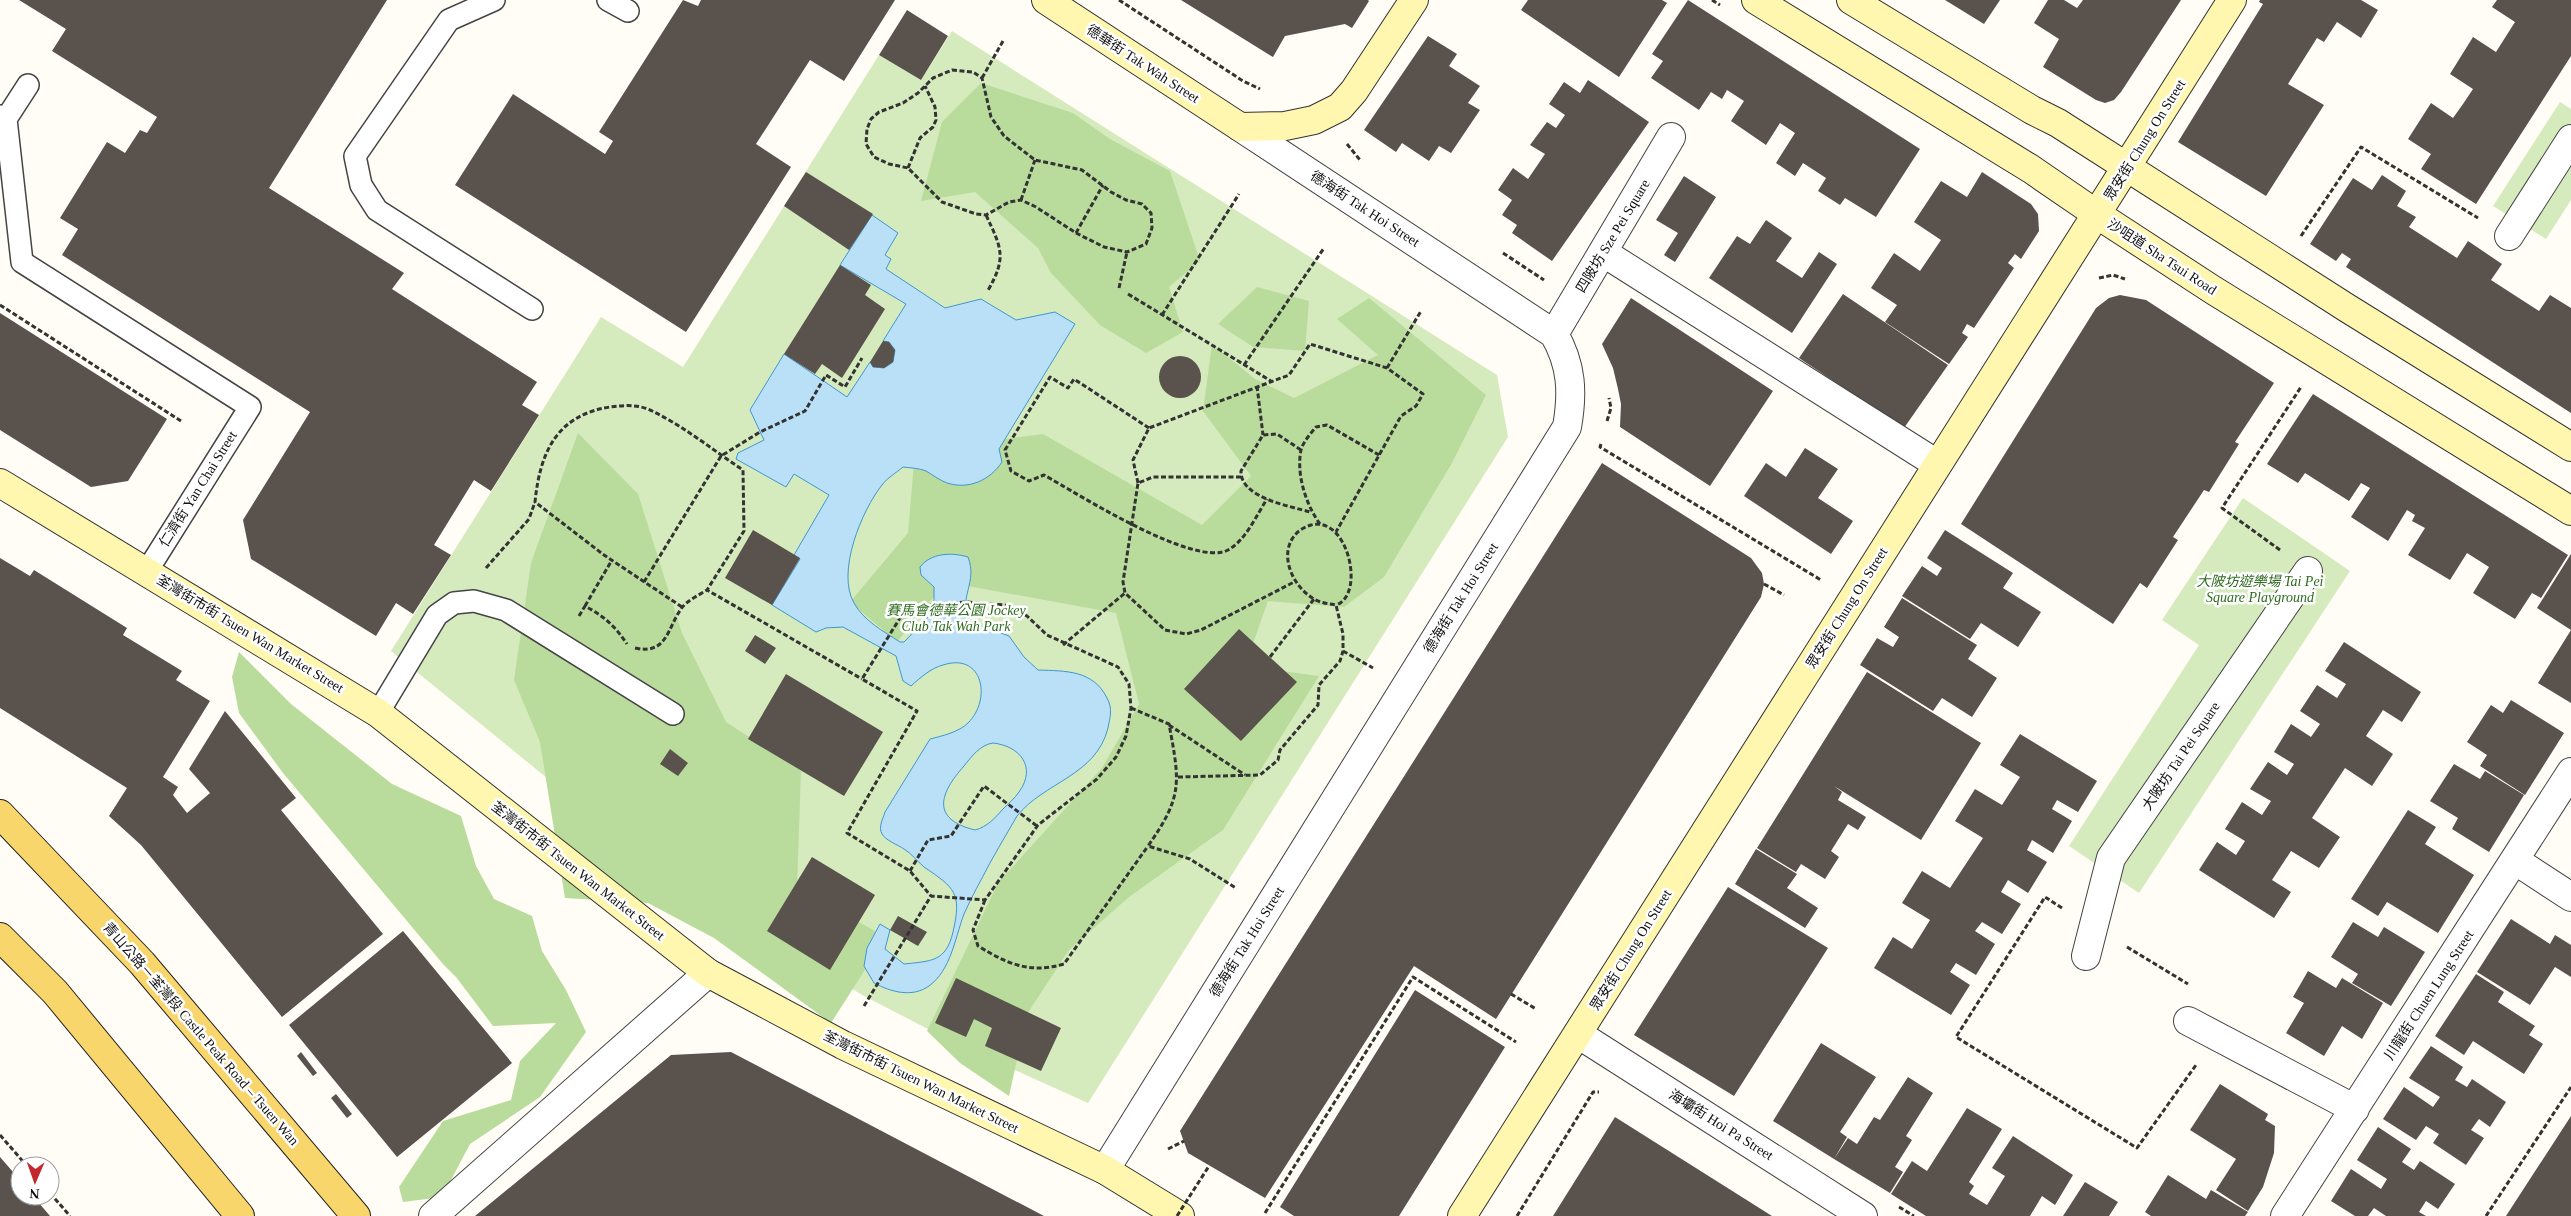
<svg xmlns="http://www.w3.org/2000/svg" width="2571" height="1216" font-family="'Times New Roman','Noto Sans TC',serif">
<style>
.green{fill:#d5ebbd}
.forest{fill:#b9dc9c}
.water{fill:#b9e0f7;stroke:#3f96cf;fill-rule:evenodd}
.building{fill:#5a524d}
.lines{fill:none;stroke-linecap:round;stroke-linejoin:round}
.lane-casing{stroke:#444;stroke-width:24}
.street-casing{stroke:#444;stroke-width:30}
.secondary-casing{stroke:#333;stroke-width:30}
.primary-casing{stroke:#222;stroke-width:30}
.path{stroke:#333;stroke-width:3;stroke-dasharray:5 2.5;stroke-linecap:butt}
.lane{stroke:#fff;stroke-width:21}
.street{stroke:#fff;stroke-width:28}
.secondary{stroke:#fff6b0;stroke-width:28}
.primary{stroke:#f9d66b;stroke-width:28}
.path-bridge{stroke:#333;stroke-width:3;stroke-dasharray:5 2.5;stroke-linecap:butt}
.labels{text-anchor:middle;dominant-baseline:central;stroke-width:5;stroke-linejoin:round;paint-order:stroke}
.street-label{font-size:14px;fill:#111;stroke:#fff}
.park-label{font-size:14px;font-style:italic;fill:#2f6b1f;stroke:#fff}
</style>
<rect width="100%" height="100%" fill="#fffdf5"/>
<!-- green -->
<path class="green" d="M952,31L1497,375L1508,437L1088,1103L955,1043L864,996L778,945L606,826L391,651L601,317L683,367L879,55L921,80Z
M2560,102L2571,109V200L2546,239L2493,206Z
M2243,498L2350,571L2139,893L2069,846L2199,645L2162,620Z"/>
<!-- forest -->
<path class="forest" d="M981,83L1073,113L1110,139L1170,171L1200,261L1169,287L1183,332L1146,353L1100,325L1051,273L1038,248L975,192L921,201L942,122Z
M1257,287L1309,301L1305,351L1253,347L1218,324Z
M1369,298L1486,395L1452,463L1384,577L1344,607L1268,601L1245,666L1319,676L1223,830L1129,897L1069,950L1027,1014L1009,1096L960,1063L927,1031L998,883L1102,768L1139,704L1116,613L946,582L897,642L850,602L908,533L915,451L1043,434L1202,525L1251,476L1203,411L1212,344L1255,379L1294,398L1378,355L1337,319Z
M578,433L638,494L682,633L726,722L801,771L797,888L886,937L831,1023L714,938L648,903L565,898L540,742L514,680L531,563Z
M239,652L291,704L392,784L461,816L476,866L494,899L532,916L542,951L566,990L586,1032L540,1097L470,1144L442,1197L403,1202L399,1187L443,1121L511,1100L520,1061L556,1023L493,1026L456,977L443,964L283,773L239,713L232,677Z"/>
<!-- water -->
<path class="water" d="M872,215L898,233L885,255L891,259L886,269L945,308L981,299L1016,320L1055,312L1075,324L999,449L1002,462C990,480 969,490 947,483C939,480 933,475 926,471C919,468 910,468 903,467C896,473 887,478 882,485C862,510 836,572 854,603C864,621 883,631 900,642H904L934,611V587L921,575L920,567C931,553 951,552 968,557C978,583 958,597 969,621L1009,636L1024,657L1038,670C1066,671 1093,670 1107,698C1113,709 1110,717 1108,728C1096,776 1044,782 1017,816C1005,837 992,858 981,880C975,891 969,903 964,914C955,938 951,970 929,986C912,998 891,992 874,983L864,966L867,948L880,924L890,930L885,949L904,964C931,961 946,962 953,932C962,893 955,888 924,867C917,861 912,854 904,849C898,845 885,840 882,834C878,827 883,819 885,812L930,739C942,736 959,732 968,723C992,699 983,652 943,665C931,668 920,678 911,686L903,681L896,656L843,627L826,628L816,632L772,605L800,559L794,555L829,495L794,474L786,487L736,459L738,453L764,440L750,410L784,354L847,397L870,362L873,367L884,368L893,362L895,350L889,342L883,341L906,304L840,265ZM993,743C1020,746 1037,767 1019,792C1015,798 1008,804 1003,809C995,818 987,827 975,830C930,819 940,793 964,766C972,756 980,745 993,743Z"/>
<!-- building -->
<path class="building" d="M19,0H387L269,188L404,273L392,289L537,382L522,405L539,415L491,491L474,480L434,545L451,555L413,614L396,603L376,636L251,559L243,520L310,412L62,255L78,229L60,218L107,142L125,153L140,130L147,133L157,117L52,51L66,29Z
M683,0L698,6L701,0H895L844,81L810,60L756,144L791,167L686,332L455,185L513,94L605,154L613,141L599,132Z
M1181,0H1368L1369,1L1352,28L1345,24L1285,36L1273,57Z
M1528,0H1662L1667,3L1619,77L1521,10Z
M1688,0L1920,149L1876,217L1845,198L1840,205L1818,191L1826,178L1803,163L1795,176L1776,163L1795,133L1780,123L1766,145L1731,121L1744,101L1727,90L1722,99L1711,92L1699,110L1651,78L1663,61L1652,54Z
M1945,0H2000L1984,24Z
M2048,0H2064L2077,8L2083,0H2181L2121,92L2114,100L2105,103L2096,100L2043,67L2059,39L2034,23Z
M2260,0H2361L2378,10L2361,38L2337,22L2324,42L2317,38L2288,84L2324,105L2266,196L2178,142L2263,4L2259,2Z
M2497,0H2571V56L2476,204L2421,169L2431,154L2408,139L2431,103L2453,118L2463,104L2473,89L2450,74L2473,37L2496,52L2515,22L2492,7Z
M907,10L948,36L921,80L879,55Z
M1428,36L1457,54L1449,66L1480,86L1468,103L1480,110L1451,153L1439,146L1429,161L1402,143L1396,152L1364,130Z
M1588,80L1649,122L1552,261L1512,233L1517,225L1502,215L1512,200L1498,190L1513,168L1528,179L1545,154L1530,145L1547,122L1556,128L1565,115L1549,104L1564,82L1580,93Z
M806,172L873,214L849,250L784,206Z
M1982,172L2031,204L2038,214L2039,231L2021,259L2015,254L2008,263L2014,268L1974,328L1967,324L1962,333L1968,337L1949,364L1885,322L1897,305L1871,288L1894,253L1920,271L1941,240L1914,222L1941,181L1967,197Z
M2382,175L2406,191L2397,206L2416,217L2409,227L2457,258L2468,241L2502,264L2491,280L2539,311L2550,295L2571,308V413L2346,267L2351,259L2342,253L2336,261L2310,244L2353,178L2372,190Z
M1684,176L1716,197L1675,262L1664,255L1678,233L1656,220Z
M1766,220L1792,238L1776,261L1802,278L1819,252L1837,264L1792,333L1709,278L1737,236L1750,244Z
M840,265L871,285L865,295L885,309L842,378L822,364L815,374L784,354Z
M1843,294L1948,365L1904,428L1799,358Z
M2120,295L2146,300L2274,383L2235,442L2239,444L2209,492L2204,490L2173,537L2178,540L2147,588L2140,583L2113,624L1961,524L2096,308L2109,298Z
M1631,298L1773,391L1710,486L1620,427L1621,404L1618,389L1613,368L1602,344Z
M0,313L167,419L128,481L91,487L0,430Z
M883,341L889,342L895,350L893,362L884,368L873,367L870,362Z
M1159 377a21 21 0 1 1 42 0a21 21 0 1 1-42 0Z
M2313,394L2568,555L2541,598L2532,593L2515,619L2473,593L2489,567L2467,553L2450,580L2408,555L2425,528L2412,521L2415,515L2407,510L2388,541L2351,517L2370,488L2361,483L2349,501L2305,473L2298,483L2267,464Z
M1805,448L1838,469L1818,498L1853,521L1831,554L1744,496L1766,463L1786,477Z
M1602,463L1751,558L1762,573L1764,584L1761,597L1496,1019L1414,966L1265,1198L1188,1153L1180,1131Z
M753,530L800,558L772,605L725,578Z
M1945,530L2013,573L2003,588L2041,612L2018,647L1981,623L1970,639L1902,596L1922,566L1937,576L1942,568L1927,558Z
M2571,554V703L2538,683L2571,630L2537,608Z
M0,558L30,576L34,570L127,628L123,635L182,671L176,680L210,701L163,777L178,787L173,795L187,813L210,793L189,769L225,711L296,798L281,810L383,934L282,1017L141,845L109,816L127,788L0,708Z
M1902,598L1977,645L1968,659L1997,678L1972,717L1942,698L1933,711L1860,665L1877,638L1893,647L1899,637L1884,627Z
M1239,629L1297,682L1241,741L1184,689Z
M755,635L776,648L765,664L745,651Z
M2344,642L2421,692L2402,722L2383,710L2366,736L2393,754L2372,786L2345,768L2312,818L2340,837L2319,868L2291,851L2272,880L2291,892L2274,918L2199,870L2217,842L2236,855L2245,841L2225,829L2242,802L2262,815L2271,801L2250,789L2268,762L2287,775L2294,764L2274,752L2291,724L2311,737L2320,724L2300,711L2317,685L2337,698L2346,684L2325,671Z
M1867,672L1981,743L1921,840L1834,786L1842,792L1838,800L1866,817L1858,830L1848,824L1831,851L1839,857L1825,879L1801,864L1796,872L1757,848Z
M786,674L883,732L844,796L748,739Z
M2511,700L2564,733L2525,795L2480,766L2487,755L2467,742L2491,705L2503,713Z
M2020,734L2097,781L2078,812L2057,800L2052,809L2072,821L2053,853L2032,840L2027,850L2047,862L2028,893L2008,880L2001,892L2021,904L2002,934L1982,922L1975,931L1995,944L1976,975L1956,963L1950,972L1970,985L1951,1015L1874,968L1893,937L1912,949L1930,920L1902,903L1922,871L1950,888L1983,838L1955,821L1975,789L2002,805L2020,777L2000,765Z
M670,749L688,763L678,776L660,764Z
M2454,764L2480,779L2485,771L2524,795L2489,852L2452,829L2458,818L2430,801Z
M2408,810L2436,827L2425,844L2474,875L2438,933L2387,902L2378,916L2351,899Z
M1756,849L1797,874L1787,888L1818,908L1805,928L1735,884Z
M812,857L875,895L830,970L767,931Z
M1728,887L1828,948L1734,1096L1634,1035Z
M898,916L927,932L918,946L890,930Z
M2511,919L2550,944L2555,935L2571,945V977L2555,967L2530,1005L2477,972Z
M2353,922L2378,937L2384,927L2425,952L2391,1006L2352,983L2358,974L2331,957Z
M403,931L512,1063L397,1157L289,1025Z
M2308,971L2336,988L2342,978L2383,1003L2362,1039L2342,1026L2324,1056L2286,1033L2304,1003L2293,997Z
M2476,974L2504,992L2498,1002L2535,1026L2529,1035L2543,1044L2524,1074L2473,1041L2464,1055L2435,1036Z
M956,978L1061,1028L1041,1071L985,1046L992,1028L974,1019L966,1037L935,1023Z
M1415,990L1505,1047L1399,1216H1294L1280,1207Z
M1821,1043L1876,1077L1840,1132L1847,1137L1834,1159L1773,1121Z
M2431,1046L2463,1067L2455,1080L2467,1087L2472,1079L2506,1102L2490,1127L2479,1119L2471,1130L2484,1138L2466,1165L2433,1143L2439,1134L2426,1126L2416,1140L2383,1119L2404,1087L2433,1107L2440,1097L2409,1078Z
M301,1052L317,1073L313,1076L297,1056Z
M731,1052L1044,1216H475L671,1055Z
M1908,1077L1933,1093L1906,1136L1912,1140L1895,1167L1903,1172L1890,1193L1834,1159L1848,1138L1857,1144L1874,1117L1880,1120Z
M2220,1084L2268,1114L2265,1120L2275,1126L2274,1153L2263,1187L2248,1211L2216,1190L2236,1159L2190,1130Z
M336,1094L352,1114L347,1118L331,1098Z
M1967,1108L2002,1129L1969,1182L1974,1186L1969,1194L1987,1205L2005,1176L1992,1168L2013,1136L2073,1175L2055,1205L2042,1196L2030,1216H1926L1891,1194L1912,1161L1927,1171Z
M2571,1116V1216H2506Z
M1615,1117L1772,1216H1553Z
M2378,1127L2411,1149L2402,1162L2414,1170L2420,1161L2455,1184L2438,1209L2426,1201L2419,1212L2426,1216H2386L2374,1208L2368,1216H2355L2331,1201L2351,1169L2381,1189L2387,1179L2357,1160Z
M0,1157L20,1180V1196H33L50,1216H0Z
M2168,1175L2206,1199L2211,1190L2248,1212L2245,1216H2151L2145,1212Z
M2085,1182L2118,1202L2109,1216H2063Z"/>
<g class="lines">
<defs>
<path id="lane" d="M494,0L449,20L355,156L361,185L377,210L532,309
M608,0L628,11
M0,116L6,119L22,262L250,407L147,571
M6,119L28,85
M378,713L437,615L454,603L474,601L506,610L673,714"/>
<path id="street" d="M2509,236L2571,139
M1604,253L1937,464
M1554,334L1671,137
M2516,861L2571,897
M2086,956L2111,858L2308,571
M2188,1021L2355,1109
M1578,1034L1863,1216
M1105,1170L1567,427C1573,393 1572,365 1554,334L1240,127
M433,1216L708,973
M2285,1216L2571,772"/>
<path id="secondary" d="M1046,0L1240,127L1285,126L1314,120L1340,107L1354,91L1414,0
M1756,0L2031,169L2098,215L2213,290L2571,511
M1851,0L2032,110L2058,123L2347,308L2571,447
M0,483L378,713L708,973L843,1045L1105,1170L1180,1216
M1462,1216L2232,0"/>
<path id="primary" d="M0,814L142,963L356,1216
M0,937L55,992L240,1216"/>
</defs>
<!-- lane casing -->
<use href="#lane" class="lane-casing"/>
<!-- street casing -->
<use href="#street" class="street-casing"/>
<!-- secondary casing -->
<use href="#secondary" class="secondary-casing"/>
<!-- primary casing -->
<use href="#primary" class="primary-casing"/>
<!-- path -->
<path class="path" d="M1119,0L1243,81L1260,89
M1712,0L1720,5
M952,70L973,72L982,78L991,117L1004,136L1035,160L1082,170L1111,192L1126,200L1142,204L1151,213L1152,228L1146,244L1127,252L1104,247L1076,233L1036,207L1021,200L1009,202L986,215L976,214L942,202L908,168L889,164L874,157L866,144L867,129L871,119L879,112L903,103L918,93L933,78Z
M982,78L1003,41
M1347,144L1360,160
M908,168L920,138L933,127L936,120L935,107L925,86
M1021,200L1035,160
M986,215C1002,249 1007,258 987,292
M1076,233L1103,185
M2301,236L2361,147L2478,218
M1503,253L1544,280
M2099,278L2113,275L2125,279
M1119,288L1127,252
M1128,294L1271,381
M0,305L181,421
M1162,315L1239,194
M1244,365L1324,248
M1387,368L1421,311
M1257,386L1263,435
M1607,421L1611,408L1609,398
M1149,428L1074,379L1068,388L1050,377L1005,450L1011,471L1029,481L1044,475C1078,494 1194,568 1228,550C1246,540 1256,516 1267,499
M1601,444L1600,447L1821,580
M1301,450L1277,434L1263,435L1241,471C1240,498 1290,506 1310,512
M1241,477H1153L1138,483L1123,582L1125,593L1165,630L1186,634L1201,630L1296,581
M1138,483L1133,460L1149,428L1289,375L1310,344L1387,368L1423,394L1416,406L1401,416L1336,532
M1320,524C1306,505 1296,474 1301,450C1303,442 1311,433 1316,427L1327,425L1379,455
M2280,550L2222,508L2301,387
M486,568L529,519L535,502
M644,582L721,456L760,432L805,411L826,375L845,387L862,358
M1764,584L1784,595
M585,606L612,560
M682,607L604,555L535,502C540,452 557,415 610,407C625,405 640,404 654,412C685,427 714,451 743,470L744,531L707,590
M579,616L585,606C605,617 614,625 627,644
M1063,645L1125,593
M635,648C667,655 667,629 681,609C686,601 699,595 707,590L862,679
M1343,651L1373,668
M1270,657L1314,599
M1131,708L1169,724C1180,783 1183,796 1148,846L1190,859L1236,888
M1169,725L1245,775
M1178,777L1260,775L1278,760L1280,750L1318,705L1319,685L1340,661L1343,651V634L1336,605C1329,604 1321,603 1314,599C1293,587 1278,555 1295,535C1299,530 1305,527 1311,525C1348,515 1366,595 1336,605
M910,871L928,840L951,836L984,786L1037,826
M985,900L973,930L978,946C1008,964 1029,974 1064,964L1148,846
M2062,908L2045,897L1956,1037L2137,1148L2196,1065
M2127,947L2188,984
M1511,994L1536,1009
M864,1006L931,896L985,900L1038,825L1097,779L1116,757L1126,736L1131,708L1129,684L1118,667L1047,635L1027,616L1005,605L966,602L914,606L900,618L862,679L917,711L847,833L910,871L931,896
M0,1135L27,1166
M1168,1149L1184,1141
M50,1193L70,1216
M1899,1207L1914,1216
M1265,1213L1413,977L1516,1042
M1517,1216L1593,1092H1599
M2486,1216L2571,1087"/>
<!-- lane -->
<use href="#lane" class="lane"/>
<!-- street -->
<use href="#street" class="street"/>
<!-- secondary -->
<use href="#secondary" class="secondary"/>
<!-- primary -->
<use href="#primary" class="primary"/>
<!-- path-bridge -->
<path class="path-bridge" d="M1177,1216L1209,1166"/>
</g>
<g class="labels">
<!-- street labels -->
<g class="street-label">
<text transform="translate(1143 64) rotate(33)">德華街 Tak Wah Street</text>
<text transform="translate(2145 140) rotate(-58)">眾安街 Chung On Street</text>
<text transform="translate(1365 209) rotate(33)">德海街 Tak Hoi Street</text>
<text transform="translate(1613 236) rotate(-59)">四陂坊 Sze Pei Square</text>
<text transform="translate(2162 257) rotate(33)">沙咀道 Sha Tsui Road</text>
<text transform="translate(198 489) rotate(-58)">仁濟街 Yan Chai Street</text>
<text transform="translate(1461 598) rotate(-58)">德海街 Tak Hoi Street</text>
<text transform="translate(1847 608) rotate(-58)">眾安街 Chung On Street</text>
<text transform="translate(250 634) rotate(31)">荃灣街市街 Tsuen Wan Market Street</text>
<text transform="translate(2181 756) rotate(-56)">大陂坊 Tai Pei Square</text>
<text transform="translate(578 871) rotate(38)">荃灣街市街 Tsuen Wan Market Street</text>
<text transform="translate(1247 942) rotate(-58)">德海街 Tak Hoi Street</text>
<text transform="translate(1631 950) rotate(-58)">眾安街 Chung On Street</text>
<text transform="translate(2429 995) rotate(-57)">川龍街 Chuen Lung Street</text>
<text transform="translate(201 1034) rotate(49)">青山公路－荃灣段 Castle Peak Road – Tsuen Wan</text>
<text transform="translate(921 1082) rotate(26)">荃灣街市街 Tsuen Wan Market Street</text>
<text transform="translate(1721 1125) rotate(32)">海壩街 Hoi Pa Street</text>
</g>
<!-- park labels -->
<g class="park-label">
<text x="2260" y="581">大陂坊遊樂場 Tai Pei<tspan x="2260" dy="16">Square Playground</tspan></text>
<text x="956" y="610">賽馬會德華公園 Jockey<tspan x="956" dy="16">Club Tak Wah Park</tspan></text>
</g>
</g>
<!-- north arrow -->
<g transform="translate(35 1181) rotate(182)"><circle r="24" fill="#ffffff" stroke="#a0a0a0"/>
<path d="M0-4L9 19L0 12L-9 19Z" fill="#c4262e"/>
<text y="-8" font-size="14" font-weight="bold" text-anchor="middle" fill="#111111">N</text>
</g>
</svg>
